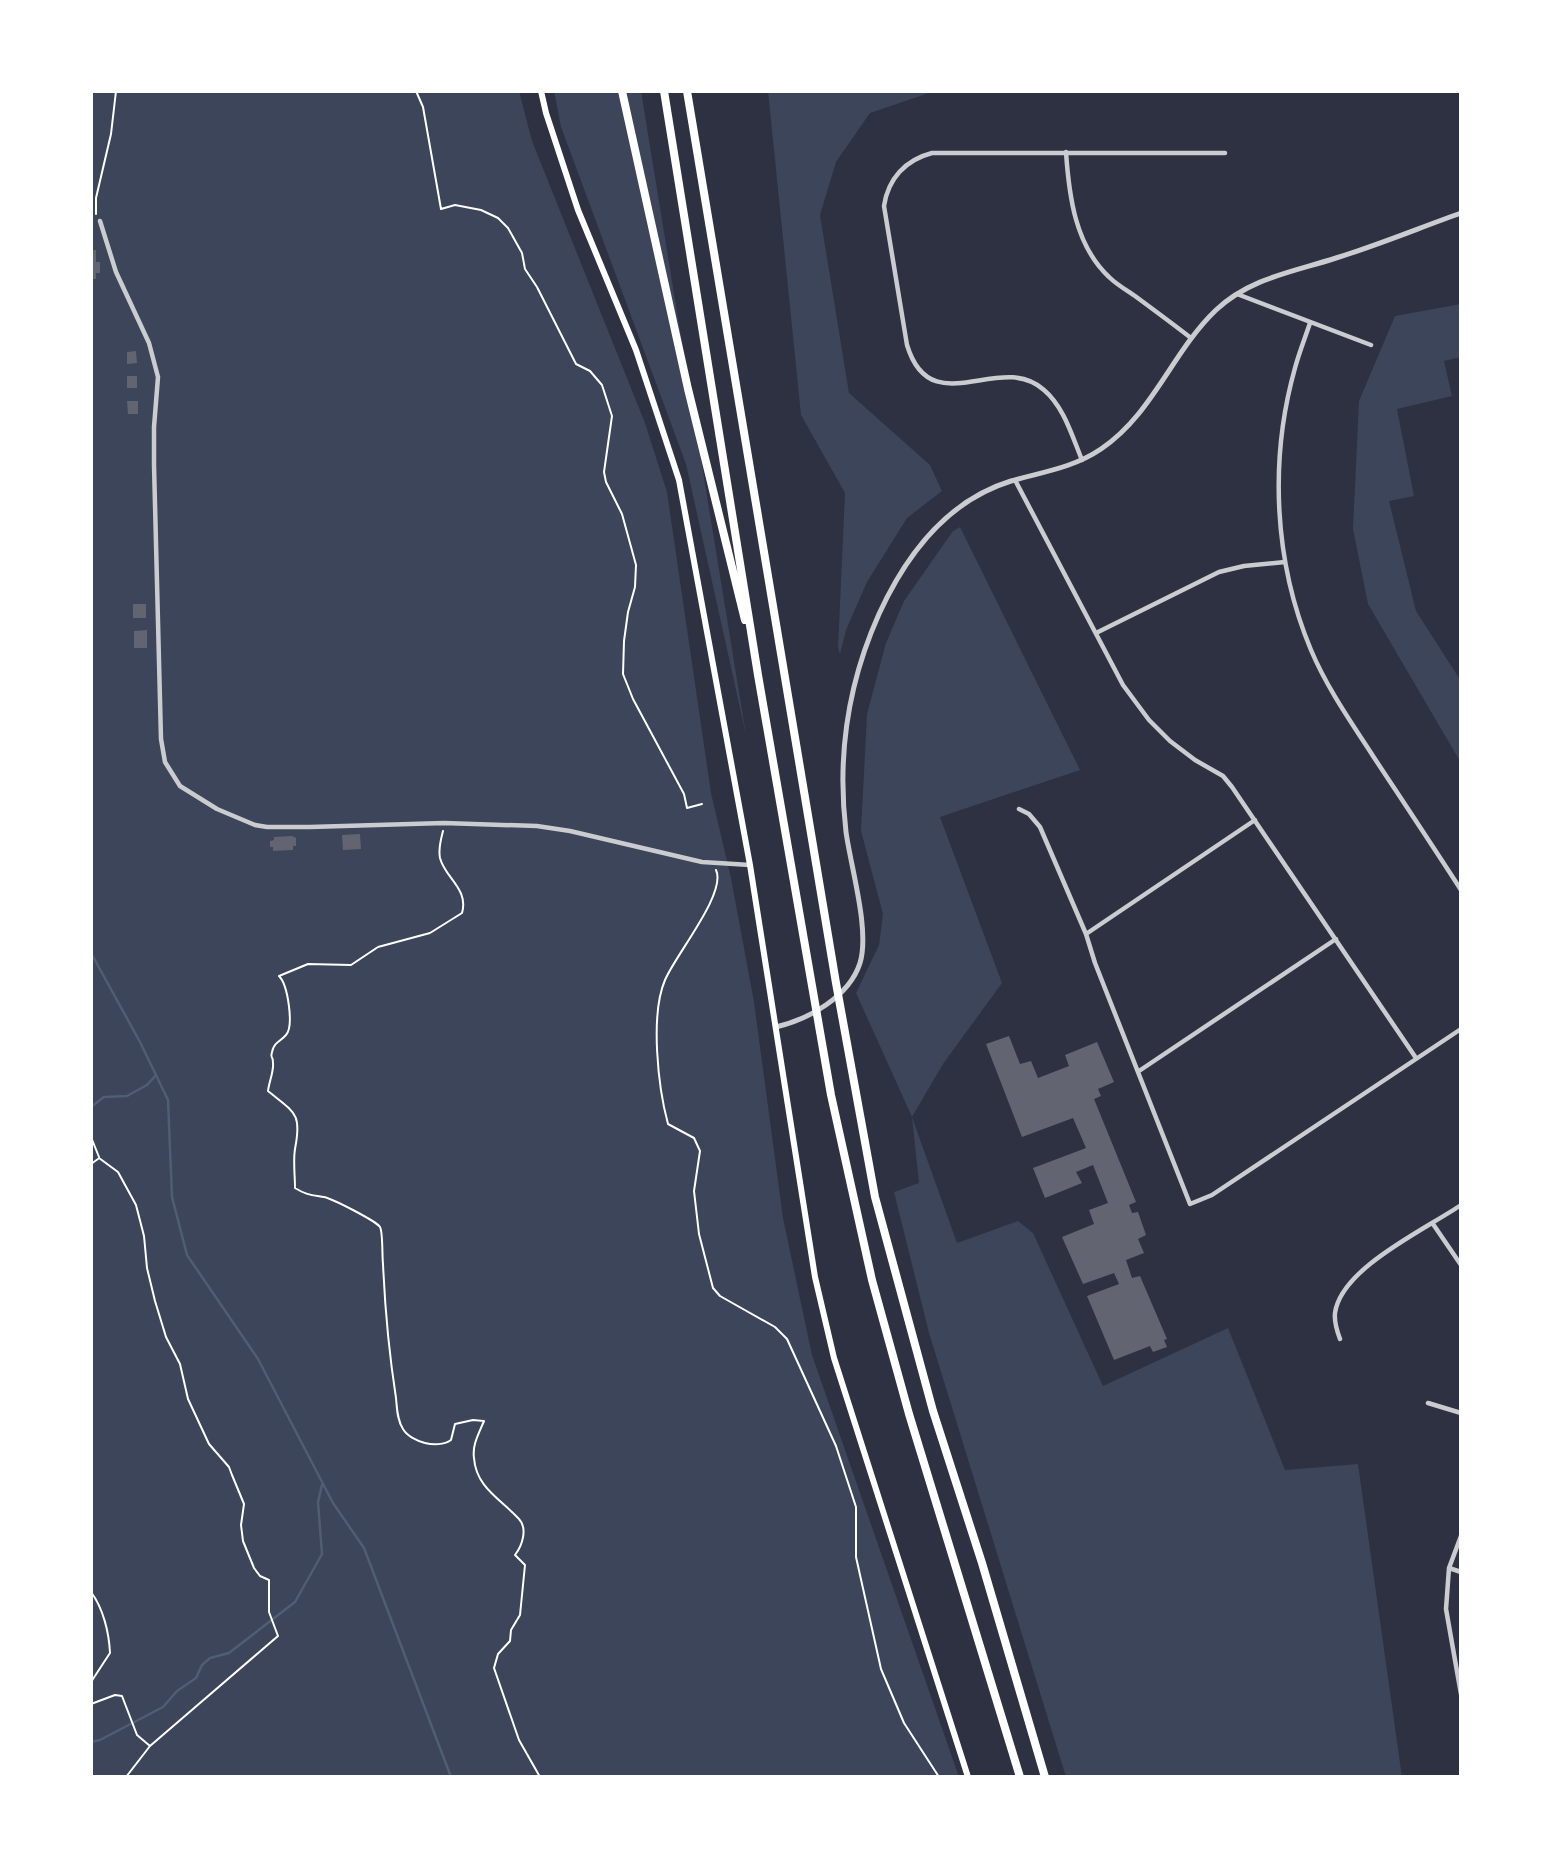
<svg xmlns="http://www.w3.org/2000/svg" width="1552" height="1868" font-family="'Sofia Sans Condensed',sans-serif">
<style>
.green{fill:#3c4559}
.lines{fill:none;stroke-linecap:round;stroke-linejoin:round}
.stream{stroke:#4f5d75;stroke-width:2.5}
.building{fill:#626471}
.path{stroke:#fff;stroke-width:2}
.minor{stroke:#caccd0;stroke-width:4.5}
.tertiary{stroke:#caccd0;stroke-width:5}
.secondary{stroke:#fff;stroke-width:6}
.motorway{stroke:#fff;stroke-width:8}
</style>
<rect width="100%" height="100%" fill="#2d3142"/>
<!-- green -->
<path class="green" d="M91,91H519L532,141L645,423L667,492L711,793L731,878L754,1002L783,1218L812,1355L959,1777H91Z
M554,91H641L746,735L686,464L561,127Z
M768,91H935L870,113L836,162L820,215L849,393L930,465L942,491L907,518L867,582L846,630L840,654L838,648L845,493L801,415Z
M1461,304V357L1444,361L1452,396L1397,409L1414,496L1389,501L1416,611L1461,681V763L1368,604L1353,529L1359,401L1395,316Z
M960,527L1080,770L940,817L1002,983L943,1064L912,1117L957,1243L1018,1221L1033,1233L1103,1386L1228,1328L1285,1470L1358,1464L1402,1777H1066L929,1333L894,1192L919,1183L912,1117L856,993L879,945L883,914L861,831L867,714L886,643L904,601L953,531Z"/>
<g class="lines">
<!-- stream -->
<path class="stream" d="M91,953L140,1042L168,1100L172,1197L187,1255L258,1359L333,1503L364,1548L451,1777
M91,1107L104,1097L127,1096L147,1085L156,1075
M91,1742L100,1740L163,1707L177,1691L196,1678L202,1665L210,1658L229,1653L295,1602L322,1554L318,1502L322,1485"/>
</g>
<!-- building -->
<path class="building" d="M91,250H96V262H100V273H96V279H91Z
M136,351L137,363L127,364V352Z
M127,376H137V388H127Z
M127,401H138V414H128Z
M133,604H146V618H133Z
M147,630V648H134V631Z
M360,834L361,849L343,850L342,835Z
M292,836L296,838V846H293V850L273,851V847H270V841L274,840V837Z
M1009,1036L1020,1064L1031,1061L1038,1078L1069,1066L1065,1055L1097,1042L1114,1082L1098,1089L1101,1096L1094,1099L1136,1202L1129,1205L1132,1213L1138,1212L1146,1235L1138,1239L1144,1253L1126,1260L1132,1278L1140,1276L1167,1339L1164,1340L1167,1347L1153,1352L1150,1346L1114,1360L1087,1296L1119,1284L1114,1273L1083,1284L1062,1237L1094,1224L1089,1210L1108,1203L1093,1165L1076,1172L1082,1183L1045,1198L1033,1168L1086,1148L1073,1118L1022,1137L986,1044Z"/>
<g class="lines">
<!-- path -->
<path class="path" d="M416,91L423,107L441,209L455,205L481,210L498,218L508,228L522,253L525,269L537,287L576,364L590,371L602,385L612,416L604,472L606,482L622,514L636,565L635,587L628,612L624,641L623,674L633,699L684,794L687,808L702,804
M96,214V198L111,134L116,91
M443,831C441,839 438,849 440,858C445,878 469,889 462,913L430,933L378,947L351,965L308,964L279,976C288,985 294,1026 286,1035C280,1042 274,1042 272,1052C270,1060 273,1054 273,1063C274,1071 269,1082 268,1091C295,1113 302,1113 295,1149C293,1161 295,1175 295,1188C306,1195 312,1195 324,1197C333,1199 376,1221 380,1227C383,1232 382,1256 383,1264C385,1309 389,1353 396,1398C397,1408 397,1420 403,1429C407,1436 417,1441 425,1443C433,1445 444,1445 451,1440L455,1424L473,1420L484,1421C479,1433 472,1445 474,1458C476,1488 502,1500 519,1519C528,1529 522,1546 515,1555L525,1565L520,1615L511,1630L510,1641L498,1654L494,1668L519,1740L540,1777
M716,870C727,893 676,954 665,980C650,1015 658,1087 668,1124L694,1138L700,1151L694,1191L699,1234L713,1288L720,1296L775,1327L787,1339L836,1446L856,1507V1557L881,1669L904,1723L939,1777
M91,1137L99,1157
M99,1158L118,1172L136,1205L144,1236L147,1268L155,1301L166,1337L180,1364L188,1399L209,1444L229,1467L232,1475L244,1504L241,1525L243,1541L254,1568L260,1576L269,1580V1612L278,1636L150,1746L126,1777
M91,1164L98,1159
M91,1592C103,1608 109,1632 110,1653L91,1682
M91,1704L115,1695L122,1696L137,1735L150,1746"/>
<!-- minor -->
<path class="minor" d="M1066,152C1069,196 1075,245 1109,277C1116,284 1126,290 1135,296C1154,310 1173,324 1191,338
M100,221L116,272L149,343L158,377L154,427V465L161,739L165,762L180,786L217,809L255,825L267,827H310L444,823L537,826L570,831L702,862L750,865
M1237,294L1371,345
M1310,323C1305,338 1299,353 1295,368C1269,460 1274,562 1311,650C1327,688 1351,722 1373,756C1402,800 1432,845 1461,890
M1082,460C1072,436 1064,407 1044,390C1000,350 931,424 907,345L884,206C888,179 905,160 932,153H1225
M1015,480L1123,685L1149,720L1170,741L1195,760L1223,776L1232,787L1416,1058
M1096,633L1219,572L1244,566L1285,562
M1019,809L1029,814L1040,827L1086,934L1095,963L1190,1204L1212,1195L1461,1029
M1086,934L1255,820
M1139,1071L1336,939
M1433,1224L1461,1265
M1340,1339C1337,1331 1334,1322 1335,1313C1341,1268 1426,1229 1461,1205
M1428,1403L1461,1413
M1461,1536L1449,1568L1446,1609L1461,1694
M1449,1568L1461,1572"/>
<!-- tertiary -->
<path class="tertiary" d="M776,1027C809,1019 849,997 860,963C870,930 851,868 846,832C837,757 848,683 879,614C906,555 946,501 1011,481C1042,472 1073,468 1101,449C1153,414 1172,352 1216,310C1250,278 1293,272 1336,258C1378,245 1419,228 1461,213"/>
<!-- secondary -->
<path class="secondary" d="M541,91L546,113L578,210L636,350L679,480L750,865L815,1277L834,1358L968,1777"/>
<!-- motorway -->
<path class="motorway" d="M622,91L688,389L745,620
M664,91L758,675L831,1095L872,1280L909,1414L1020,1777
M687,91L836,983L875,1197L933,1411L982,1563L1045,1777"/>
</g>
<!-- border -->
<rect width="1552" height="1868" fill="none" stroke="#ffffff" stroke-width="186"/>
</svg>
